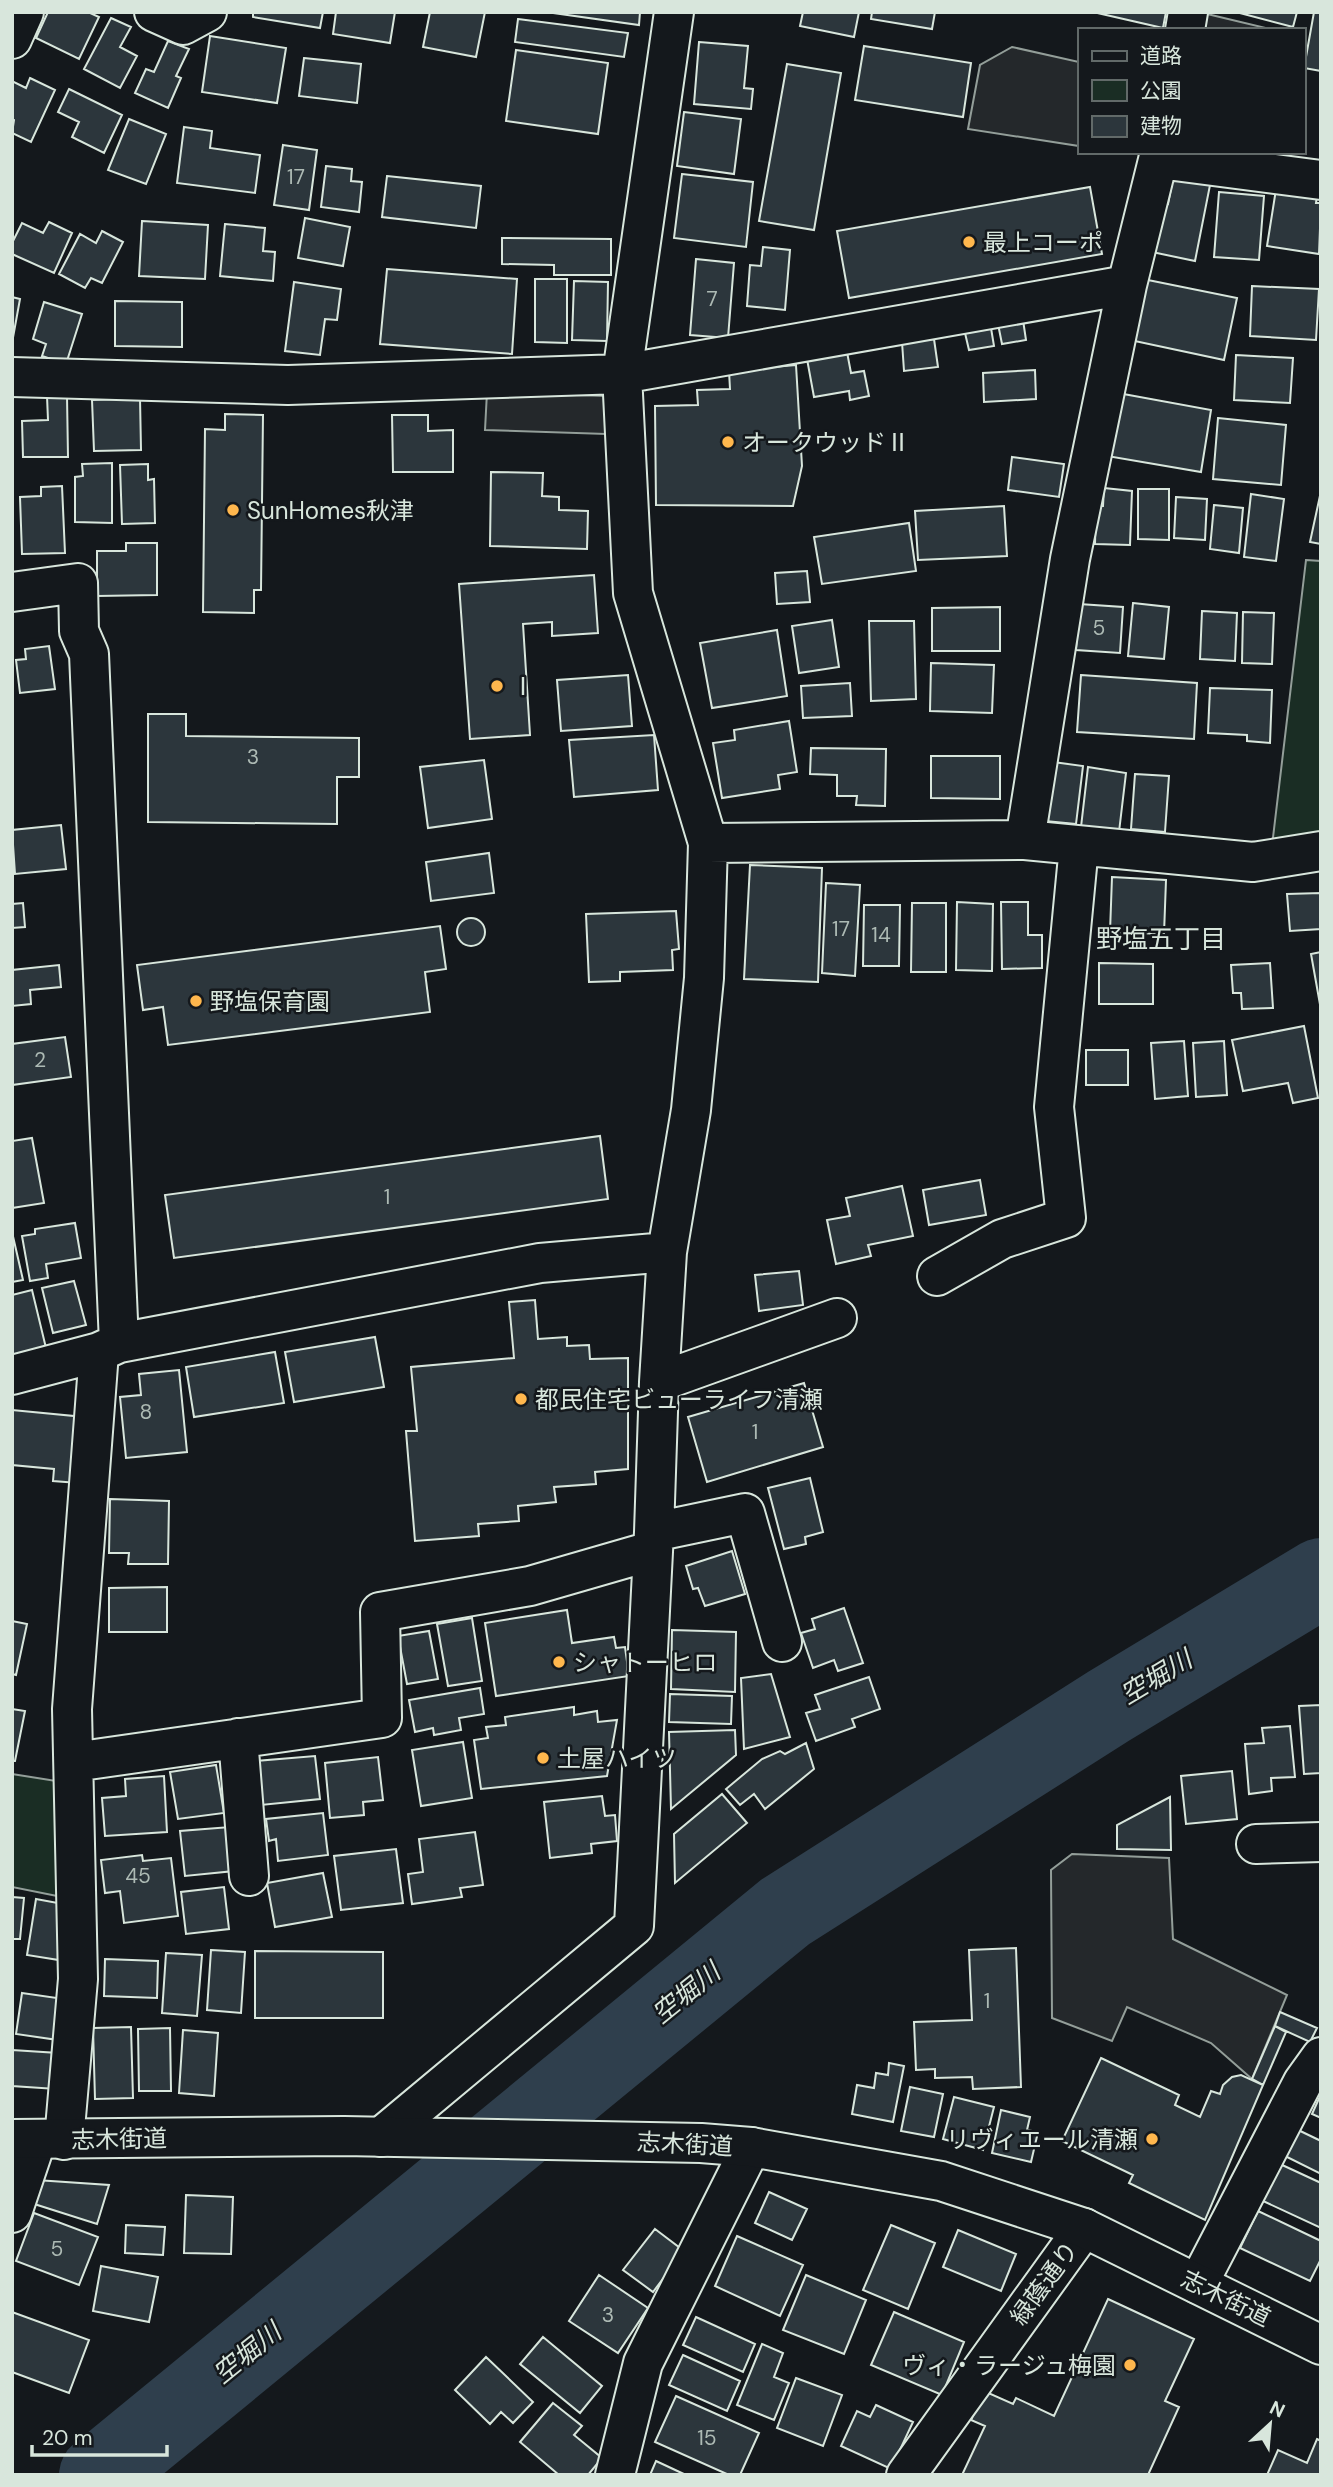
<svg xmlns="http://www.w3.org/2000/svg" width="1333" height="2487" font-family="'DM Sans','Noto Sans JP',sans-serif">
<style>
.green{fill:#1a2d24;stroke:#939e99;stroke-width:2}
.parking{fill:#24282b;stroke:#939e99;stroke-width:2}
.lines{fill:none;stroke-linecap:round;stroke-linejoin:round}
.river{stroke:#2f3f4d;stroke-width:80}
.building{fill:#2c363c;stroke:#d8e6dc;stroke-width:2}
.minor-casing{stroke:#d8e6dc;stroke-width:42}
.primary-casing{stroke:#d8e6dc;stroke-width:42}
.minor{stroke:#14181c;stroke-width:38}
.primary{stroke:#14181c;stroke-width:38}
.poi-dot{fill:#ffb74d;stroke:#14181c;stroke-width:2.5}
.labels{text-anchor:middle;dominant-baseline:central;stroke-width:5;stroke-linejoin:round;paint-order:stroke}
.number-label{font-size:21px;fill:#adbab4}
.poi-label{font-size:24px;fill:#d8e6dc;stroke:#14181c;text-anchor:start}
.street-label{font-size:24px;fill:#d8e6dc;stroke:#14181c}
.neighbourhood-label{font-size:26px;fill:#d8e6dc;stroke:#14181c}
.water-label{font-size:26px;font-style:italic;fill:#d8e6dc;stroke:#14181c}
</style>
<rect width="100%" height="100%" fill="#14181c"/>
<!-- green -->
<path class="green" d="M1306,560L1321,561V836L1272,846Z
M12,1774L75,1784L77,1900L12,1887Z"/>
<!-- parking -->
<path class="parking" d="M1203,13L1274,30H1200Z
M1012,47L1079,62V146L968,129L980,65Z
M487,392L606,396V434L485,430Z
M1072,1854L1169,1858L1173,1939L1287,1995L1252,2079L1211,2043L1127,2007L1112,2041L1052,2018L1051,1870Z"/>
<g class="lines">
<!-- river -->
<path class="river" d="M99,2475L785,1912L1109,1706L1321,1578"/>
</g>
<!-- building -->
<path class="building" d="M48,12H88L99,17L79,59L36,38Z
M253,12H323L320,28L253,17Z
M336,12H395L390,43L333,34Z
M430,12H485L476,57L423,47Z
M546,12H640L639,25Z
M803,12H859L854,37L800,26Z
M872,12H935L932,29L871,19Z
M1093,12H1166L1163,28Z
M1236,12H1297L1293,27Z
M1314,12H1321V71L1304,68Z
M111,18L131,27L120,47L137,56L120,88L84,69Z
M518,19L628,33L624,57L515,42Z
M210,36L286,48L277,103L202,92Z
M168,41L189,49L176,76L181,78L168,108L135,93L146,69L154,72Z
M699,42L748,46L744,88L753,89L751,109L694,104Z
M864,46L971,63L963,117L855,100Z
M516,50L608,63L598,134L506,121Z
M304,58L361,64L357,103L299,96Z
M787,64L841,73L814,230L759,221Z
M30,78L55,90L31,142L12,133L14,120L12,119V81L26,88Z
M69,89L122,115L104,153L72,137L79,122L58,112Z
M684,112L741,119L734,174L677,166Z
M129,119L166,134L146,184L108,170Z
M184,127L212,131L210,148L260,155L255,193L177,183Z
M283,145L317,150L309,210L274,205Z
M326,166L352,169L351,181L362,182L359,212L321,207Z
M1175,168L1212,175L1195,261L1152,252L1161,202L1168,204Z
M682,174L753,182L746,247L674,238Z
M387,176L481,186L476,228L382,217Z
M1277,183L1318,189L1316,203H1321L1319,254L1267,246Z
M1090,187L1102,254L849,298L837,231Z
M1219,192L1264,196L1259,260L1214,257Z
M305,218L350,227L343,266L298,258Z
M142,221L208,225L205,279L139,276Z
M49,222L72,233L54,273L12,254V243L22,223L43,233Z
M225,224L265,228L263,251L275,252L273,281L220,276Z
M102,231L123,242L102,283L91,278L85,288L59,274L80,234L96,243Z
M502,238L611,239V275H554V265L502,264Z
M763,247L790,250L785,310L747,306L750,265L761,266Z
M696,259L734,263L728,338L690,335Z
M387,269L517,279L512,354L380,344Z
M535,279H567V343L535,342Z
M1143,279L1237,298L1224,360L1130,340Z
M574,281L608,282L607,341L572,340Z
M294,282L341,289L337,320L325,319L320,355L285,351Z
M1252,286L1319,289L1316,340L1250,336Z
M12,297L20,299L12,343Z
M115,301L182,302V347L115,346Z
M44,302L82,314L66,364L42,356L46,344L33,339Z
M1023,320L1026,340L1002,344L998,324Z
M991,328L994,346L969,350L965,333Z
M934,339L938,367L904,371L902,342Z
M847,352L851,373L864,371L869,396L850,400L849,391L814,397L807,359Z
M1236,355L1293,358L1290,403L1234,400Z
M796,365L802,466L793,506L656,505L655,406L698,405L697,390L730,389L729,371Z
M1035,370L1036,399L984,402L983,373Z
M1118,393L1211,410L1201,472L1107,456Z
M47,396H67L68,457H23L22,421L48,420Z
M140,398L141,450L94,451L92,400Z
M225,414L263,415L261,590H254V613L203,612L205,429L225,430Z
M392,415H428V431L453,430V472H393Z
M1218,418L1286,425L1281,485L1213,479Z
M1012,457L1064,464L1059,497L1008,490Z
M112,463V523L75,522V477L83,476L82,464Z
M148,464V480L154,479L155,523L122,524L120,465Z
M491,472L543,473L542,496L559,497V510L588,511L587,549L490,546Z
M62,486L65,553L22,554L20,497L41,496V487Z
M1104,488L1132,491L1130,545L1095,544L1096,506H1103Z
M1138,489H1169V540L1138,539Z
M1321,491V544L1310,542Z
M1251,494L1284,499L1276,561L1244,557Z
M1176,497L1207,499L1205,540L1174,538Z
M1214,505L1243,508L1239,553L1210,549Z
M1004,506L1007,556L918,560L915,511Z
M909,523L916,571L822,584L814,537Z
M126,543H157V595L97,596V551H126Z
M807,571L810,602L777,604L775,573Z
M594,575L598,633L552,636V622L523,624L530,735L470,739L459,584Z
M1133,603L1169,607L1164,659L1128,656Z
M1079,604L1123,607L1120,653L1076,650Z
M1000,607V651H932V608Z
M1202,611L1237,613L1235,661L1200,659Z
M1243,612L1274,613L1272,664L1242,663Z
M832,620L839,667L799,673L792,626Z
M869,621H914L916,699L871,701Z
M777,630L787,696L712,708L700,643Z
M49,646L55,689L20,693L16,660L26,659L25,649Z
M931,663L994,665L992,713L930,711Z
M628,675L632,726L561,731L557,680Z
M1081,675L1197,683L1194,739L1077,732Z
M850,683L852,716L803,718L801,686Z
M1210,688L1272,690L1270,743L1247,741V735L1208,733Z
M148,714H186V736L359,738V777H337V824L148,822Z
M789,721L797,772L778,775L780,789L722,798L713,743L735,740L734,730Z
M654,735L658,790L574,797L569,740Z
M811,748L886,749L885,806L856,805L857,796H837V775L810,774Z
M931,756H1000V799L931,798Z
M484,760L492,819L428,828L420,767Z
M1053,762L1083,766L1076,824L1045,821Z
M1088,767L1126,773L1119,832L1081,827Z
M1135,774L1169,776L1165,832L1131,829Z
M61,825L66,869L15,874L12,830Z
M489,853L494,893L431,901L426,862Z
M750,865L822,868L818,982L744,979Z
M1112,877L1166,880L1164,934L1110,932Z
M826,883L860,885L855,976L822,973Z
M1321,893V929L1290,931L1287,894Z
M957,902L993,904L992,971L956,970Z
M1001,902H1028V935H1042V968L1002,969Z
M23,903L25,927L12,928V904Z
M912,903H946V972H911Z
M864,905H900L899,966H863Z
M676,911L679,949L672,950L673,970L620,972V981L589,982L586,914Z
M457 932a14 14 0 1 1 28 0a14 14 0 1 1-28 0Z
M440,926L446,969L425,972L430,1012L168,1045L163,1007L143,1010L137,965Z
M1321,952V1010L1311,954Z
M1099,963L1153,964V1004H1099Z
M1270,963L1273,1008L1242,1009L1241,993H1233L1231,965Z
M59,965L61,987L30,990L31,1004L12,1006V970Z
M1304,1026L1318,1098L1293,1103L1288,1083L1243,1091L1232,1040Z
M65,1037L71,1077L12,1085V1044Z
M1184,1041L1188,1096L1155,1099L1151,1043Z
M1224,1041L1227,1095L1196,1097L1193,1043Z
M1086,1050H1128V1085H1086Z
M600,1136L608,1199L174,1258L165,1195Z
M32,1138L44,1203L12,1208V1141Z
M980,1180L986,1215L929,1225L923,1190Z
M902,1186L913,1236L868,1245L871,1256L836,1264L827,1220L850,1216L846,1198Z
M75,1223L81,1258L46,1264L48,1278L30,1281L22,1236L35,1234V1229Z
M12,1232L23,1280L12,1282Z
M799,1271L803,1305L759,1311L755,1275Z
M74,1281L86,1325L53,1333L42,1288Z
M32,1290L46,1348L12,1356V1295Z
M535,1300L538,1339L567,1337V1346L589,1345L590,1359L628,1358V1469L595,1472L596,1484L554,1487L556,1502L518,1506L519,1521L478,1524L479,1536L415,1541L406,1431H417L411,1367L514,1358L509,1302Z
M375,1337L384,1387L294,1402L285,1352Z
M275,1352L284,1403L194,1417L186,1367Z
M179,1370L187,1452L126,1458L120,1397L141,1395L139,1374Z
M804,1383L823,1447L707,1482L688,1417Z
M12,1410L84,1417L78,1483L53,1481L54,1469L12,1465Z
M810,1478L823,1532L805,1537L806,1544L784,1549L768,1488Z
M110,1499L169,1501L168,1564H128L129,1553H109Z
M732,1551L745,1594L705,1606L698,1588L693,1589L686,1566Z
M167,1587V1632H109V1588Z
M844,1608L863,1663L838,1671L834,1660L813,1668L801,1633L815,1629L812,1619Z
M567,1610L572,1643L614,1637L616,1648L625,1647L629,1676L496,1696L485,1623Z
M472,1618L482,1681L448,1686L437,1624Z
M12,1621L27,1624L16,1675L12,1674Z
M672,1630L736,1632L735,1692L671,1689Z
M429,1631L438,1679L407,1684L398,1636Z
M771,1674L790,1737L744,1749L741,1678Z
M869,1677L880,1709L852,1719L855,1727L816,1741L806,1713L820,1709L815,1695Z
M480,1688L484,1714L459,1718L461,1730L434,1735L433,1728L415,1732L409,1700Z
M670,1694L732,1696L731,1724L669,1722Z
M1321,1705V1773L1304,1774L1299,1706Z
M574,1707V1715L597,1711L598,1722L617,1720L607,1776L481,1789L474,1740L488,1738L486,1727L506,1725L505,1717Z
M12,1709L25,1711L15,1761H12Z
M1290,1726L1295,1777L1271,1778L1272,1791L1249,1794L1245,1744L1264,1743L1262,1728Z
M735,1730L736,1755L671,1809L669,1732Z
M463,1742L472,1798L421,1806L412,1750Z
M806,1743L814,1769L765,1809L754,1794L740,1805L726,1789L762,1759L780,1751L785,1754Z
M315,1756L320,1799L261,1805L256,1761Z
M378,1757L383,1800L363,1802L364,1815L330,1818L325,1763Z
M216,1765L224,1813L178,1819L170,1772Z
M1232,1771L1237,1819L1186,1824L1181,1776Z
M164,1776L167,1832L105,1836L102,1798L126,1796L125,1779Z
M722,1794L747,1823L675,1883L674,1834Z
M602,1796L605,1816L615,1815L617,1841L591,1844L592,1853L550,1858L544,1802Z
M1170,1797L1171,1850L1117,1849V1825Z
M323,1813L328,1855L278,1861L276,1839L269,1841L266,1819Z
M230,1827L234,1871L185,1876L180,1831Z
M475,1832L483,1885L460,1888L462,1897L412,1904L408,1874L423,1872L419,1839Z
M396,1849L403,1903L341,1910L334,1856Z
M142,1855L143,1861L171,1858L178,1916L124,1923L120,1891L105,1893L101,1860Z
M323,1873L332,1917L275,1927L267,1883Z
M224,1887L229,1929L186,1934L181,1892Z
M12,1897L24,1898L20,1939H12Z
M36,1899L74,1906L65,1961L27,1955Z
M1016,1948L1021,2087L973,2089L972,2077L935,2078V2069L916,2070L914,2022L972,2020L969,1950Z
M211,1950L245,1952L241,2013L207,2010Z
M255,1951L383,1952V2018H255Z
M166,1953L202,1955L197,2016L162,2013Z
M105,1959L158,1961L157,1998L104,1996Z
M22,1993L64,1999L58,2040L16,2034Z
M1280,2012L1317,2028L1310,2042L1275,2026Z
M1275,2026L1286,2032L1263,2085L1252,2079Z
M131,2027L133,2098L95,2099L93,2028Z
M170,2028L171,2091H139L138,2029Z
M183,2030L218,2033L214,2096L179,2093Z
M12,2050L58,2053L56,2089L12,2086Z
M1101,2058L1179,2095L1175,2105L1200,2117L1211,2091L1220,2094L1223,2085L1232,2077L1241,2075L1263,2085L1205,2220L1129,2183L1133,2175L1062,2141Z
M889,2063L904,2066L893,2122L852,2114L857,2085L874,2088L876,2073L888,2075Z
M910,2087L943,2094L934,2137L901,2131Z
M1321,2094V2118L1312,2114Z
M954,2097L994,2107L983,2150L943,2139Z
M1001,2110L1030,2117L1027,2130L1038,2132L1031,2162L992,2153Z
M1294,2128L1321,2141V2174L1281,2154Z
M1280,2164L1321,2183V2228L1263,2201Z
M36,2180L109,2185L97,2224L28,2202Z
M769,2192L807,2209L792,2240L755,2223Z
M186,2195L233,2197L231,2254L184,2253Z
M1258,2211L1321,2241V2259L1310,2281L1240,2248Z
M34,2213L98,2237L79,2285L16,2261Z
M126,2225L165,2227L163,2255L125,2253Z
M891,2225L935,2243L908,2309L863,2290Z
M655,2229L684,2251L653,2292L623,2270Z
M958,2230L1016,2254L1001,2291L943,2267Z
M737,2236L803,2265L780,2316L715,2286Z
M101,2266L158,2277L149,2322L93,2311Z
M599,2275L648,2308L618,2353L569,2321Z
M806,2275L866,2300L844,2354L783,2330Z
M1108,2299L1194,2339L1165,2401L1179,2407L1148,2475H962L985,2426L971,2420L984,2391L1013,2404L1016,2398L1054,2416Z
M12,2312L89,2340L69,2393L12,2372Z
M894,2312L964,2342L942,2395L871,2365Z
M696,2317L755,2344L743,2372L683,2345Z
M543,2337L602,2386L580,2413L520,2364Z
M762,2344L783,2353L774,2377L789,2383L774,2420L737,2405Z
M683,2355L740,2381L727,2411L669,2385Z
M486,2357L533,2402L513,2423L501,2412L490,2424L455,2390Z
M796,2378L842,2395L823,2446L777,2428Z
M676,2396L759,2433L740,2475H729L655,2442Z
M553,2403L582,2426L574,2435L602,2458L588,2475H559L520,2442Z
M876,2405L913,2422L891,2469L841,2446L857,2411L870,2417Z
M1317,2439L1321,2441V2475H1267L1278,2450L1307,2463Z
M656,2461L686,2475H650Z"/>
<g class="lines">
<defs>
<path id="minor" d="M154,12L183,25L207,12
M1185,30L1188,12
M12,39L24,12
M1159,159L1321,180
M12,377L288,385L622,374L1127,285
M12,592L78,583L79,631L89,654L119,1343
M1025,840L1070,559L1127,285L1160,152
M708,843L1025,840L1253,862L1321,851
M937,1276L1002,1239L1066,1218L1054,1107L1079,846
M12,1375L99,1352L119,1343L540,1263L667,1252
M659,1382L837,1318
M654,1532L745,1513L782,1642
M238,1738L249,1876
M74,1762L382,1718L380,1612L530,1586L651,1551
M1256,1844L1321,1842
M381,2137L634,1926L654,1532L659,1382L667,1252L691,1110L704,978L708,843L633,593L622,374L674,12
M64,2140L78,1979L72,1709L99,1352
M12,2213L37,2139
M1198,2284L1303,2082L1321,2057
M615,2475L643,2363L751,2147
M906,2475L1084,2228"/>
<path id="primary" d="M12,2139L344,2136L701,2143L751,2147L941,2181L1084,2228L1321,2345"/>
</defs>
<!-- minor casing -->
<use href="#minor" class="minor-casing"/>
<!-- primary casing -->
<use href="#primary" class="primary-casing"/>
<!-- minor -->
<use href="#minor" class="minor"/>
<!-- primary -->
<use href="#primary" class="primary"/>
</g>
<!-- markers -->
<g class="poi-dot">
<circle cx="969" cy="242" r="7"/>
<circle cx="728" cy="442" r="7"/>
<circle cx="233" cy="510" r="7"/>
<circle cx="497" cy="686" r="7"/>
<circle cx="196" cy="1001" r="7"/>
<circle cx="521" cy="1399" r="7"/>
<circle cx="559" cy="1662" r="7"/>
<circle cx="543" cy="1758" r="7"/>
<circle cx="1152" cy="2139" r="7"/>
<circle cx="1130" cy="2365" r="7"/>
</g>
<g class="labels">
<!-- number labels -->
<g class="number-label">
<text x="296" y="177">17</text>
<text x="712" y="299">7</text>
<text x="1099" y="628">5</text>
<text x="253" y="757">3</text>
<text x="841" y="929">17</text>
<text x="881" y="935">14</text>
<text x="40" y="1060">2</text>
<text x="387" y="1197">1</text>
<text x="146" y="1412">8</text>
<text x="755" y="1432">1</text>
<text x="138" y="1876">45</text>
<text x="987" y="2001">1</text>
<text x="57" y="2249">5</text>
<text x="608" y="2315">3</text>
<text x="707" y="2438">15</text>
</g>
<!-- poi labels -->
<g class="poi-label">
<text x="983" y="242">最上コーポ</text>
<text x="742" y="442">オークウッドⅡ</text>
<text x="247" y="510">SunHomes秋津</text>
<text x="511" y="686">Ⅰ</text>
<text x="210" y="1001">野塩保育園</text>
<text x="535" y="1399">都民住宅ビューライフ清瀬</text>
<text x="573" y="1662">シャトーヒロ</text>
<text x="557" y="1758">土屋ハイツ</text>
<text x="1138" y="2139" text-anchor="end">リヴィエール清瀬</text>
<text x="1116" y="2365" text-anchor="end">ヴィ・ラージュ梅園</text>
</g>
<!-- street labels -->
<g class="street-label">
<text transform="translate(119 2139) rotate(-1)">志木街道</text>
<text transform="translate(685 2144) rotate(3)">志木街道</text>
<text transform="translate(1044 2283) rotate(-54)">緑蔭通り</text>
<text transform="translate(1226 2298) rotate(26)">志木街道</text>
</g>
<!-- neighbourhood labels -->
<g class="neighbourhood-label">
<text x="1161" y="939">野塩五丁目</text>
</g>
<!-- water labels -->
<g class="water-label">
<text transform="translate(1156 1677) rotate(-31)">空堀川</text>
<text transform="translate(686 1993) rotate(-39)">空堀川</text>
<text transform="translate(247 2353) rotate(-39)">空堀川</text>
</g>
</g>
<!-- border -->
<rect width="1333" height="2487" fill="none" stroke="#d8e6dc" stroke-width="28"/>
<!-- legend -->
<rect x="1078" y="28" width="228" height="126" fill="#14181c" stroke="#626a69" stroke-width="2"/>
<rect x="1092" y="51" width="35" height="10" fill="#14181c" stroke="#626a69" stroke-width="2"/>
<text x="1140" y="63" font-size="21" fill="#d8e6dc">道路</text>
<rect x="1092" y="80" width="35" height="21" fill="#1a2d24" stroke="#626a69" stroke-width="2"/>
<text x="1140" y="98" font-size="21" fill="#d8e6dc">公園</text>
<rect x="1092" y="116" width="35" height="21" fill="#2c363c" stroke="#626a69" stroke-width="2"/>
<text x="1140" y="133" font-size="21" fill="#d8e6dc">建物</text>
<!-- north arrow -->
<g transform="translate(1270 2424) rotate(26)" stroke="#14181c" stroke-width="5" paint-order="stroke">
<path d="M0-5L12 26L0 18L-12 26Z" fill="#d8e6dc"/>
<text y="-10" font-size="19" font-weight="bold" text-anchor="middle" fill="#d8e6dc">N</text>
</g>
<!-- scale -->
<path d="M32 2445v10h135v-10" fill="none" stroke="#d8e6dc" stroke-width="3.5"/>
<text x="42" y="2445" font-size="21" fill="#d8e6dc" stroke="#14181c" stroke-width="5" paint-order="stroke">20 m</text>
</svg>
